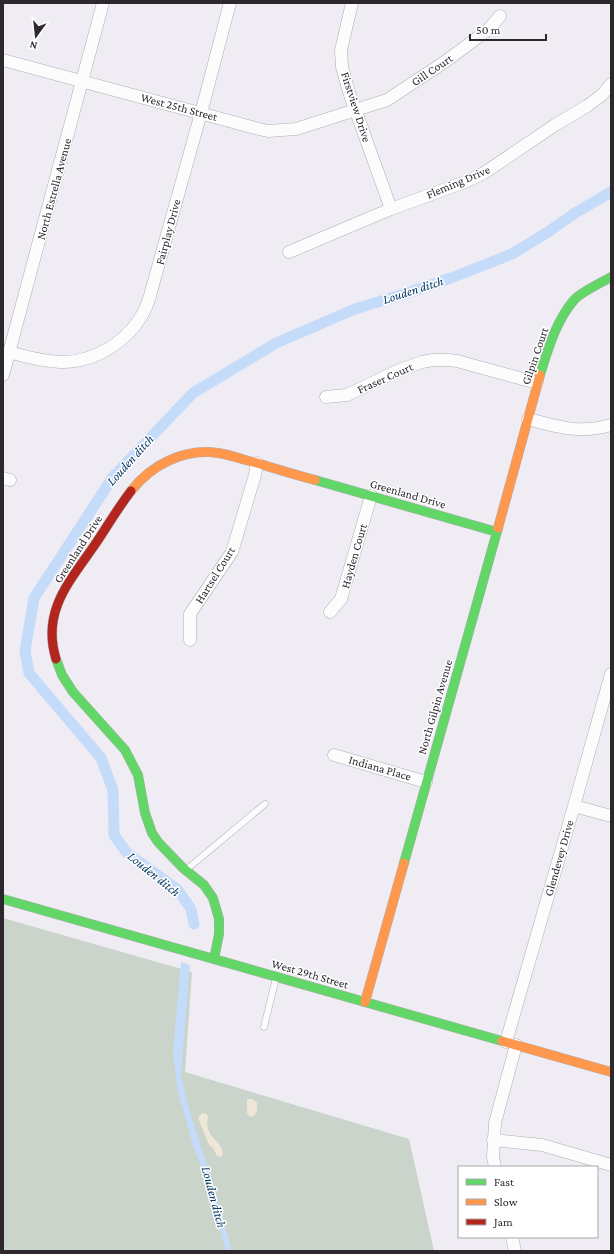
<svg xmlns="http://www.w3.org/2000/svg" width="614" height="1254" font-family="'Crimson Pro',serif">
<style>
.green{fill:#cad4cb}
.sand{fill:#eee6d6}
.water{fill:#c5dbfa}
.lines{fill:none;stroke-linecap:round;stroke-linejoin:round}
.canal{stroke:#c5dbfa;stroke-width:11}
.lane-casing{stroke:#b0adb3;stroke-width:7}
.street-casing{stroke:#b0adb3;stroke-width:13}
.fast-casing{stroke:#b0adb3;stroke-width:10}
.slow-casing{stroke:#b0adb3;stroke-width:10}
.jam-casing{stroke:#b0adb3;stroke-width:10}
.lane{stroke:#fdfcfd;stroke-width:6}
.street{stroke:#fdfcfd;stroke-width:12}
.fast{stroke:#63d668;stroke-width:9}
.slow{stroke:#ff974d;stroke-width:9}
.jam{stroke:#b3261e;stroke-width:9}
.labels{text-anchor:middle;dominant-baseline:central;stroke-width:3;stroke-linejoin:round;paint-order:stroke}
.street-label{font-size:12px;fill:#2c282e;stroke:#fff}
.water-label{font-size:13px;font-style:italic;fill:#073968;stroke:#fff}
</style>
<rect width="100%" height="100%" fill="#f0ecf4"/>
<!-- green -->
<path class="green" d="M3,918L192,972L185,1072L409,1139L434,1251H3Z"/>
<!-- sand -->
<path class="sand" d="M247,1099H253L257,1103V1110L254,1116L250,1117L247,1113Z
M202,1113L207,1114C209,1119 206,1124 208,1129C211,1139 222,1143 223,1153L221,1157L217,1156L213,1148L209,1145L198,1118Z"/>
<!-- water -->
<path class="water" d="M181,962L190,965L181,1075L188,1106L214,1187L232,1251H226L207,1181L194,1149L177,1088L173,1052Z"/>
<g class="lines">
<!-- canal -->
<path class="canal" d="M194,924L191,909L178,890L127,853L114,835L113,790L101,758L29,673L25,651L34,598L113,477L193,393L276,343L355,309L404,294L451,278L512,254L548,232L575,213L611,192"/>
<defs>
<path id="lane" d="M187,869L265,804
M264,1027L276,978"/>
<path id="street" d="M352,3L341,50L342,67L349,92L391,209
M3,60L255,128L268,131L296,129L387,100L446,61L489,29L500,16
M289,252L391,209L465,182L484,173L555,125L587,106L602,95L611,84
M9,352C26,357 43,361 60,362C96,363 132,339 146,307C148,302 150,297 151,292L201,113L230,3
M3,375L103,3
M326,397L347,395L397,371L422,362L433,360H448L457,361L537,383
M528,419C558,427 580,434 611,425
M3,478L10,480
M330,612L341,599L371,496
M190,640V614L232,552L255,475L257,463
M334,755L426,782
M574,806L611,816
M506,1042L574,806L611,674
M493,1140L542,1145L611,1165
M495,1167L493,1157L495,1123L516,1045
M512,1237L515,1251"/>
<path id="fast" d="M540,375C548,349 556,321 574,300C581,292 601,283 611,277
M315,480L497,532
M56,659L62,675L73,692L125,750L138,775L145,813L152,833L158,842L183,868L204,885L213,898L219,919V934L214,959
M404,863L498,528
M3,899L502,1041"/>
<path id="slow" d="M131,491C151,465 184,448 218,453C231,455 244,460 257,463C276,469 296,475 315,480
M498,528L540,375
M365,1002L404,863
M502,1041L611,1072"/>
<path id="jam" d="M56,659C41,610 71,580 96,543C108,525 118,508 131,491"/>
</defs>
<!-- lane casing -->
<use href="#lane" class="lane-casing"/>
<!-- street casing -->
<use href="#street" class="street-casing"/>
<!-- fast casing -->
<use href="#fast" class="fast-casing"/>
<!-- slow casing -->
<use href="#slow" class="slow-casing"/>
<!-- jam casing -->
<use href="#jam" class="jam-casing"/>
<!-- lane -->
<use href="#lane" class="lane"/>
<!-- street -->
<use href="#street" class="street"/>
<!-- fast -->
<use href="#fast" class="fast"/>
<!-- slow -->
<use href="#slow" class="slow"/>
<!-- jam -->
<use href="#jam" class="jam"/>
</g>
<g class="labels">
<!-- street labels -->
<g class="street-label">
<text transform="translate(432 70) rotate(-34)">Gill Court</text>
<text transform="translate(179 107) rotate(15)">West 25th Street</text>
<text transform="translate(356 107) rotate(72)">Firstview Drive</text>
<text transform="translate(458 182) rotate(-23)">Fleming Drive</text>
<text transform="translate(54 189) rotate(-75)">North Estrella Avenue</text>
<text transform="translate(168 232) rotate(-75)">Fairplay Drive</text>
<text transform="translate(535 356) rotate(-71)">Gilpin Court</text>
<text transform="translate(385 378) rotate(-24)">Fraser Court</text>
<text transform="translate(408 494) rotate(16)">Greenland Drive</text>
<text transform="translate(78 549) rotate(-57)">Greenland Drive</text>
<text transform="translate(354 556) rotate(-74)">Hayden Court</text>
<text transform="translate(215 575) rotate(-58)">Hartsel Court</text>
<text transform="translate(435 707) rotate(-74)">North Gilpin Avenue</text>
<text transform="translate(380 768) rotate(16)">Indiana Place</text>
<text transform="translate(559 858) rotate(-74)">Glendevey Drive</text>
<text transform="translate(310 974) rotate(16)">West 29th Street</text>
</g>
<!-- water labels -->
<g class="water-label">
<text transform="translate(413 290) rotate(-18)">Louden ditch</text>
<text transform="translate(130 460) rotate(-48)">Louden ditch</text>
<text transform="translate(154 874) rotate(39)">Louden ditch</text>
<text transform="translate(214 1197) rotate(75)">Louden ditch</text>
</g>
</g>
<!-- border -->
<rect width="614" height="1254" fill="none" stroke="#2c282e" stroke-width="8"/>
<!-- legend -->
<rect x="458" y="1166" width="140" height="72" fill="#ffffff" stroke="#aba9ab"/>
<rect x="466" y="1179" width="20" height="6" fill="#63d668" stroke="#aba9ab"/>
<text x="494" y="1186" font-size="12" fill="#2c282e">Fast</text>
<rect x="466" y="1199" width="20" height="6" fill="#ff974d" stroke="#aba9ab"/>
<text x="494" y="1206" font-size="12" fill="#2c282e">Slow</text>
<rect x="466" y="1219" width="20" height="6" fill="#b3261e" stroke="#aba9ab"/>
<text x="494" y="1226" font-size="12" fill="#2c282e">Jam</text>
<!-- north arrow -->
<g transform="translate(36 36) rotate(195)" stroke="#ffffff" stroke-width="3" paint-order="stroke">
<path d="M0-3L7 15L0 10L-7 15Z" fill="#2c282e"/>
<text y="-6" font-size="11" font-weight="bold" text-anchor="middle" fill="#2c282e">N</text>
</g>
<!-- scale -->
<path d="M470 34v6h76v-6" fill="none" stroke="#2c282e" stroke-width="2"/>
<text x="476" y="34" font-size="12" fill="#2c282e" stroke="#ffffff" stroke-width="3" paint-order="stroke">50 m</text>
</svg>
